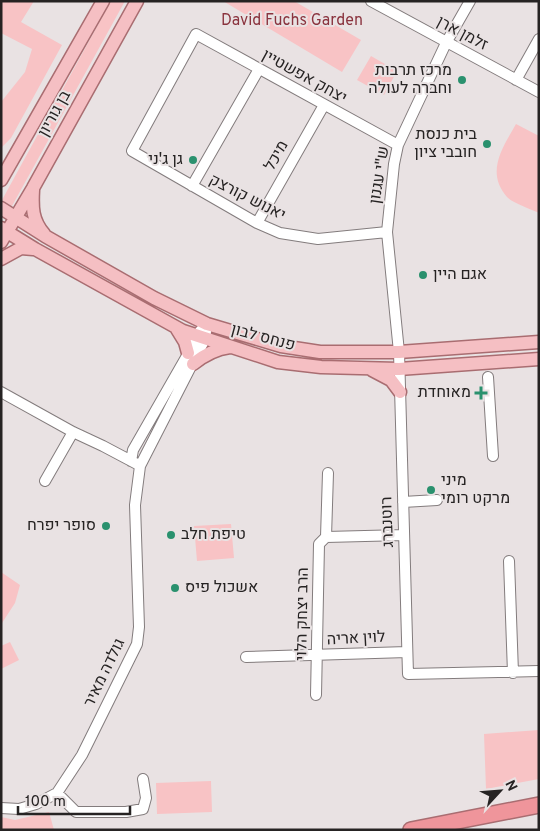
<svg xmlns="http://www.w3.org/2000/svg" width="540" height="831" font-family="Overpass,Heebo,sans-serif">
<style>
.green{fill:#f8c3c5}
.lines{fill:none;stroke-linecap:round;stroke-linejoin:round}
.minor-casing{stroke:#837c7d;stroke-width:12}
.major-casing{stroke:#a96d71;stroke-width:15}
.highway-casing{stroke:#a96d71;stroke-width:18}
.minor{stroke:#fff;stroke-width:10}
.major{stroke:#f5bfc3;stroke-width:12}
.highway{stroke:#ef959b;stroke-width:15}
.poi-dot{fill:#2a916e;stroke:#e9e2e3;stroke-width:2}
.labels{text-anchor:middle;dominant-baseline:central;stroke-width:4;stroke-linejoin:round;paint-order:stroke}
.park-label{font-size:16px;fill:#8a333e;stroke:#e9e2e3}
.street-label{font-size:16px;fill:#262323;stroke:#e9e2e3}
.poi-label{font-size:16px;fill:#262323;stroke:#e9e2e3;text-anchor:end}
</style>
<rect width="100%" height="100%" fill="#e9e2e3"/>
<!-- green -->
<path class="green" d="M1,1H34L21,22L62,45L11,138L1,148V102L25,72L32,49L1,33Z
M111,1H125L12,206L2,200Z
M223,1H294L361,40L342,72Z
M371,56L397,71L384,95L357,80Z
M516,124L539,136V213C531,209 513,203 507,197C485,172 503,147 516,124Z
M231,524L234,558L197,561L194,526Z
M1,572L20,585L15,603L2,623Z
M10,642L19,660L1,669V646Z
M539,730V779L486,789L484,734Z
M211,781L212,812L157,814L156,783Z
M49,812L54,830H1V817L15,820Z"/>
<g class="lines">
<defs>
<path id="minor" d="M371,1L539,92
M470,1L446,43L398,145L394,164L387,232L399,352L408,674L539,671
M516,80L539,39
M192,186L259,69
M257,223L324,105
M387,232L318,239L280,233L257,223L132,151L196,34L398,145
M488,377L493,456
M1,392L73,432L103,446L137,464
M131,461L133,450L188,354L196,336L201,330
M45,481L73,432
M403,502L437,500
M326,537L328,473
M509,561L513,673
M246,657L407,652
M316,695L319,544L326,537L404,535
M57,793L76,812H126L143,809L146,798L143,779
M1,808L19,809L36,804L57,793L82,755L137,644L139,627L135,505L140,466L205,339L207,324"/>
<path id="major" d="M1,180L103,1
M33,190C32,207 32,220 44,234
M1,208L45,236L154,298L207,324L281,346L320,352H399L539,342
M1,228L35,249L183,331L278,362L321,367L399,369L539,359
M1,242L33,188L137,1
M1,259L21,248L33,249
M177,329L185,342L188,353
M193,364C204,355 215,349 230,347
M372,370L391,380L400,392"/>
<path id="highway" d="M411,830L539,805"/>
</defs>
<!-- minor casing -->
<use href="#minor" class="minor-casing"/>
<!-- major casing -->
<use href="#major" class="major-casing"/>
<!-- highway casing -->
<use href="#highway" class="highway-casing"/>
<!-- minor -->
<use href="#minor" class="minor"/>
<!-- major -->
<use href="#major" class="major"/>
<!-- highway -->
<use href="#highway" class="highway"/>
</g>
<!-- markers -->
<g class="poi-dot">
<circle cx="462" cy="80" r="5"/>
<circle cx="487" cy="144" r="5"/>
<circle cx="193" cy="160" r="5"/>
<circle cx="423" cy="275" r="5"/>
<path d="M478.5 385.5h5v5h5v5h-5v5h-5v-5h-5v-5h5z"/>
<circle cx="431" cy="490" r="5"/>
<circle cx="106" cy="526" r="5"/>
<circle cx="171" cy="535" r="5"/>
<circle cx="175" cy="588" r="5"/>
</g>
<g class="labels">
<!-- park labels -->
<g class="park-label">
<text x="292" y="21">David Fuchs Garden</text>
</g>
<!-- street labels -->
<g class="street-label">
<text transform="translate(462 34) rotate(28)">זלמן ארן</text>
<text transform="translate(304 77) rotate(29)">יצחק אפשטיין</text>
<text transform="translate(55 114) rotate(-61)">בן גוריון</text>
<text transform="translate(277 156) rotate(-61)">מיכל</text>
<text transform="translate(380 175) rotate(-81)">ש"י עגנון</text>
<text transform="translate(247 198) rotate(27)">יאנוש קורצק</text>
<text transform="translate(263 338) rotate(15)">פנחס לבון</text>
<text transform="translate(388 522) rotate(-92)">רוטנברג</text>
<text transform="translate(303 614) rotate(-89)">הרב יצחק הלוי</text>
<text transform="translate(356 639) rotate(-3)">לוין אריה</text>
<text transform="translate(105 673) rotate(-64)">גולדה מאיר</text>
</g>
<!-- poi labels -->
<g class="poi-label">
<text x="452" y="71">מרכז תרבות<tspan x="452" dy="18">וחברה לעולה</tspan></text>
<text x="477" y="135">בית כנסת<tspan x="477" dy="18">חובבי ציון</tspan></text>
<text x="183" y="160">גן ג'ני</text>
<text x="433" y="275" text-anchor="start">אגם היין</text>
<text x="471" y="393">מאוחדת</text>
<text x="441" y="481" text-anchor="start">מיני<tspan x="441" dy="18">מרקט רומי</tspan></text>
<text x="96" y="526">סופר יפרח</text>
<text x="181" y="535" text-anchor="start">טיפת חלב</text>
<text x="185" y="588" text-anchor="start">אשכול פיס</text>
</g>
</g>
<!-- border -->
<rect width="540" height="831" fill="none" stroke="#262323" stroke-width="5"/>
<!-- north arrow -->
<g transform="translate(500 791) rotate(64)" stroke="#e9e2e3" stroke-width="4" paint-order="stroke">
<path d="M0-4L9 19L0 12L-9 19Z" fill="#262323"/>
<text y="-8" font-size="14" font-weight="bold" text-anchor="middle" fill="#262323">N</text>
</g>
<!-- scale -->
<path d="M18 806v8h112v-8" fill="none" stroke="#262323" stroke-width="2.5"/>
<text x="25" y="806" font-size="15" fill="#262323" stroke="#e9e2e3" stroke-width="4" paint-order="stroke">100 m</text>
</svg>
